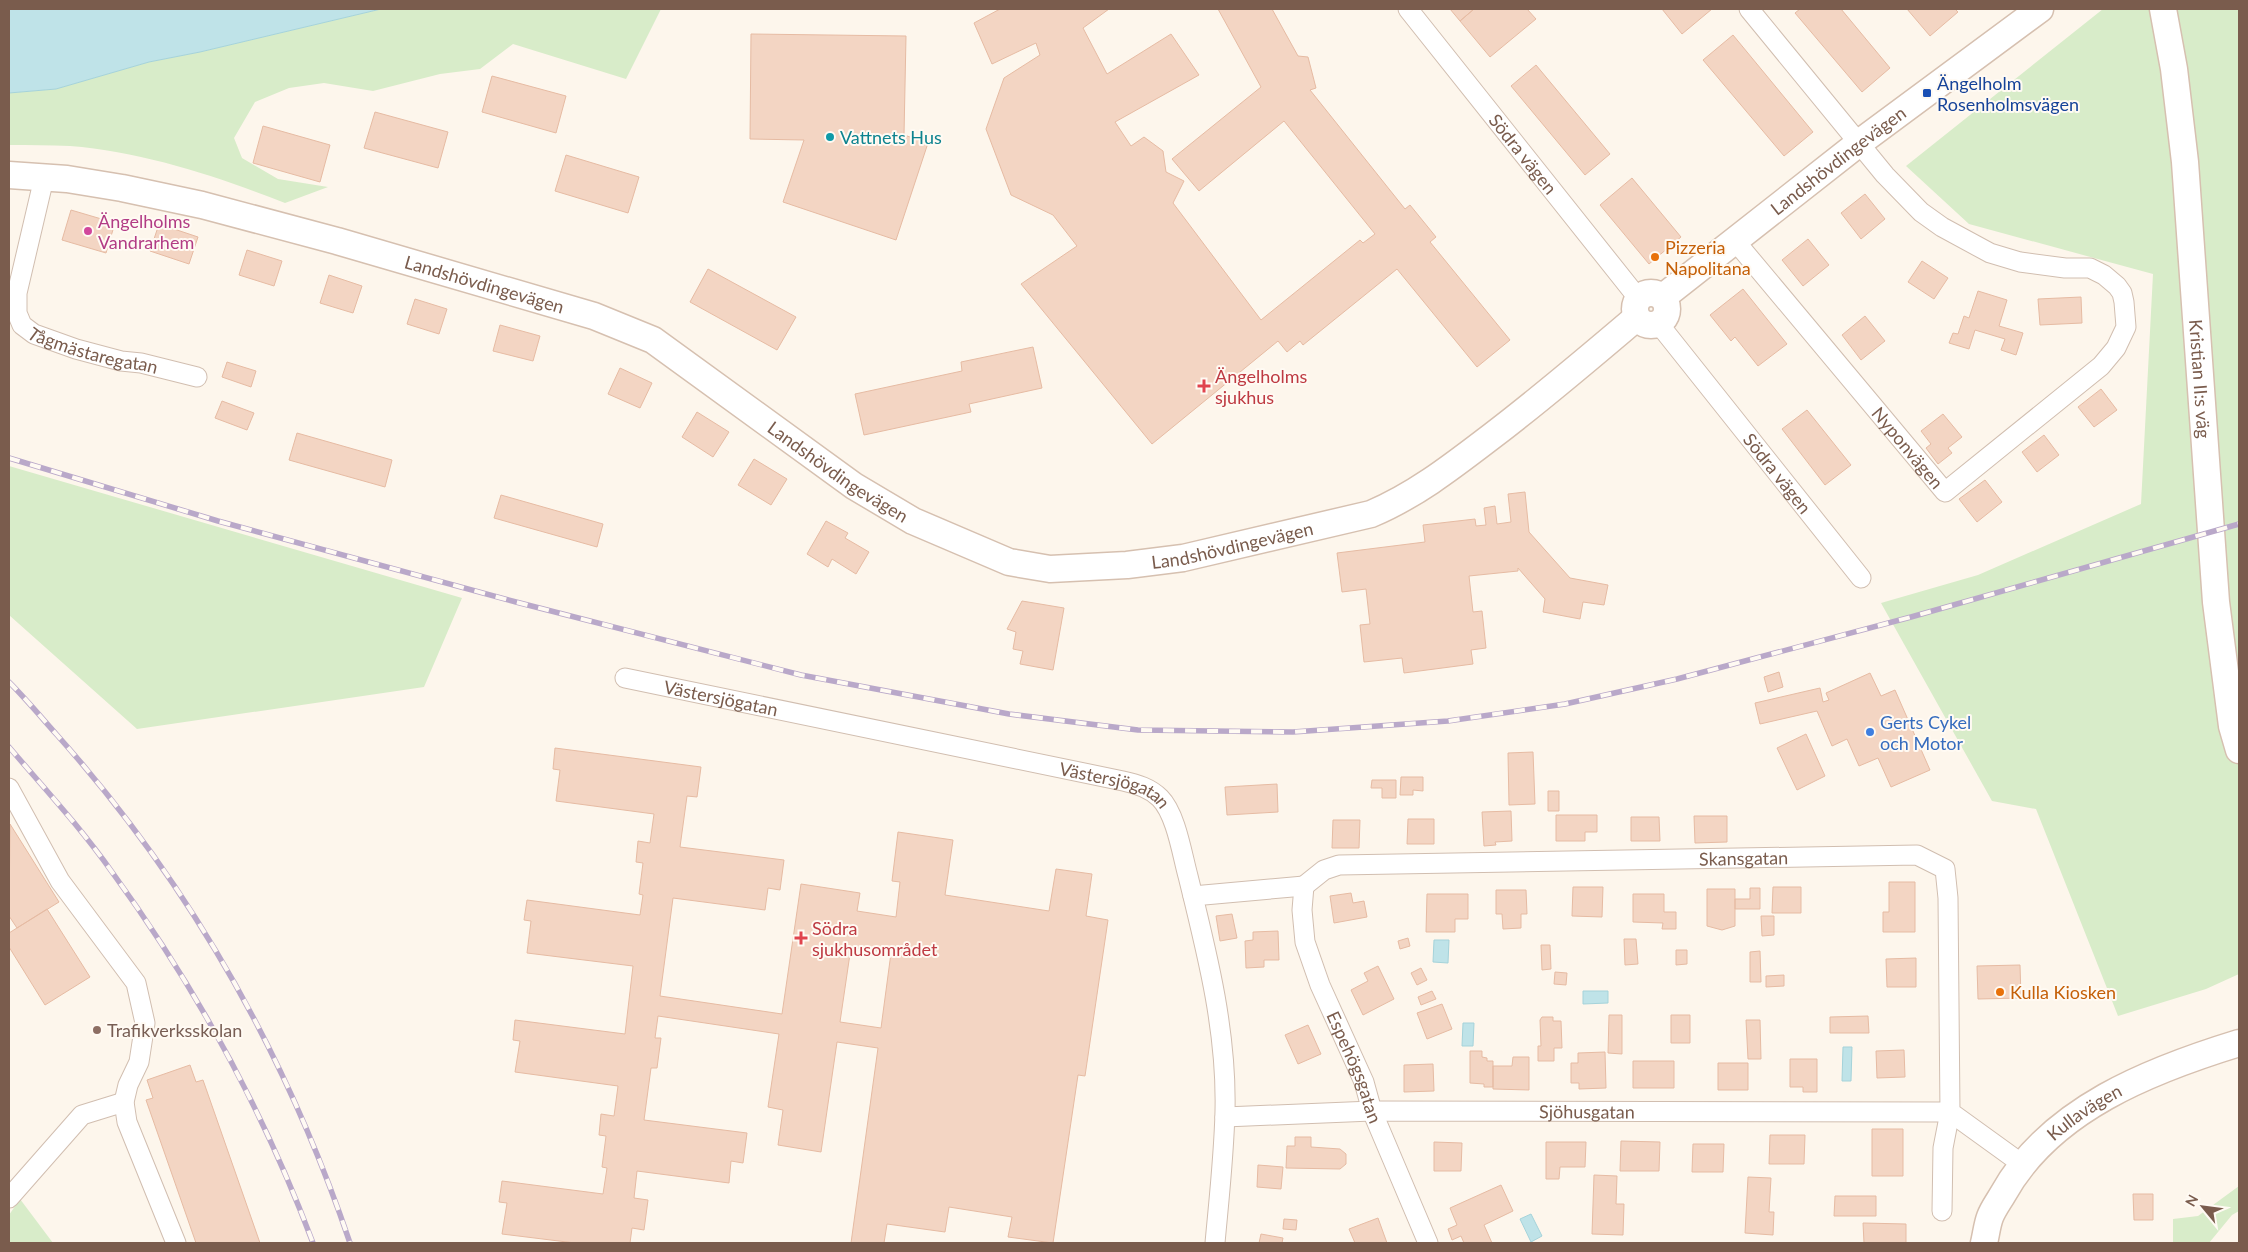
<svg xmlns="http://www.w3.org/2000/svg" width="2248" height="1252" font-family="Lato,sans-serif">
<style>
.green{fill:#d8ecc9}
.water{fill:#bfe3e8;stroke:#a5d3da}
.building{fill:#f3d5c3;stroke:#e6bba3;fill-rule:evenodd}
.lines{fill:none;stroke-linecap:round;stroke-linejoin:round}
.street-casing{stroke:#d1beb0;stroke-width:21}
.secondary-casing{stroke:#d6c0b0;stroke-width:29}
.street{stroke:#fff;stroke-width:19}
.secondary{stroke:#fff;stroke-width:26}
.rail-casing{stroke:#b9a8c9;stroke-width:5.5}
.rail{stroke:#fffaf3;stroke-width:4;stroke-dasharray:11;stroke-linecap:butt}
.transit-dot{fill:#1a4fb4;stroke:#fffaf3;stroke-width:2}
.culture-dot{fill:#0f9aa8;stroke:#fffaf3;stroke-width:2}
.hotel-dot{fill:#d1479c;stroke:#fffaf3;stroke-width:2}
.food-dot{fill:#e8710a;stroke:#fffaf3;stroke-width:2}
.health-dot{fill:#e0444e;stroke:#fffaf3;stroke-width:2}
.shop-dot{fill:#3f7fe0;stroke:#fffaf3;stroke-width:2}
.education-dot{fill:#8d6e63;stroke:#fffaf3;stroke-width:2}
.labels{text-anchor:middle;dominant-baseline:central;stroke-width:4;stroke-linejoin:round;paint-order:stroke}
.transit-label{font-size:18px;fill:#164399;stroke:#fffaf3;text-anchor:start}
.culture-label{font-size:18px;fill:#0d838f;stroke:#fffaf3;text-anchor:start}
.street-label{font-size:18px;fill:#7a5c4d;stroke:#fffaf3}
.hotel-label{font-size:18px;fill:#b23c85;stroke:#fffaf3;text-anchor:start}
.food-label{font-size:18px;fill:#c56008;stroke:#fffaf3;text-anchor:start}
.health-label{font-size:18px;fill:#be3a42;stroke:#fffaf3;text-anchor:start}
.shop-label{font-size:18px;fill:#366cbe;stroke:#fffaf3;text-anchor:start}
.education-label{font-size:18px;fill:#785e54;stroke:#fffaf3;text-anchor:start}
</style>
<rect width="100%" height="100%" fill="#fdf6ec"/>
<!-- green -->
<path class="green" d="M381,9H661L626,79L513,44L480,69L440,74L373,91L324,83L289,88L255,102L234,138L242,158L278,179L328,187L285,203C216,176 144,152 70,146C50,145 29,145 9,145V93L56,89L149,62L200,52Z
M2103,9H2239V974L2206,989L2118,1016L2036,809L1992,801L1881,603L1978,575L2141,504L2153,274L1969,224L1906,166Z
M9,466L462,598L424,687L137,729L9,615Z
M2239,1186V1211L2232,1215L2209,1243H2173V1219L2198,1216Z
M20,1199L53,1243H9V1215Z"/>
<!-- water -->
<path class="water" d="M9,9H381L200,52L149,62L56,89L9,93Z
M1434,940H1449L1448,963L1433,962Z
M1583,991H1608V1003L1583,1004Z
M1463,1023H1474L1473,1046H1462Z
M1843,1047H1852L1851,1081H1842Z
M1531,1214L1542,1236L1531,1242L1520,1219Z"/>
<!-- building -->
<path class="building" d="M1000,9H1109L1083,28L1107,74L1171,34L1199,75L1115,122L1131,146L1144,137L1163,151L1166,172L1184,181L1173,203L1261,320L1360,240L1363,243L1375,234L1284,121L1199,191L1172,159L1261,87L1218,9H1272L1298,56L1308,57L1316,88L1310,90L1405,209L1410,205L1436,237L1430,242L1510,340L1477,367L1397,269L1303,345L1300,341L1287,352L1278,341L1152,444L1021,284L1077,246L1053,215L1011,195L986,129L1004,78L1040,55L1036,43L992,64L974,23Z
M1450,9H1474L1460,21Z
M1474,9H1527L1536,19L1490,57L1460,21Z
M1662,9H1712L1682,34Z
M1800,9H1841L1890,68L1862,92L1795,13Z
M1907,9H1955L1958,12L1930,36Z
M751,34L906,36L904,135L928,143L896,240L783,202L804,140L750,139Z
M1733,35L1813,132L1784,156L1703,60Z
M1536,65L1610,154L1585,175L1511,86Z
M492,76L566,96L556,133L482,112Z
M375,112L448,132L438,168L364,148Z
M263,126L330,145L320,182L253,163Z
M566,155L639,177L628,213L555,191Z
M1632,178L1681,237L1649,264L1600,205Z
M1865,194L1885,219L1861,239L1841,213Z
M71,210L115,223L106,253L62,240Z
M159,224L198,237L189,264L150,251Z
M1808,239L1829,265L1803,286L1782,260Z
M247,250L282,261L274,286L239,275Z
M1922,261L1948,278L1934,299L1908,282Z
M708,269L796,317L777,350L690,302Z
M329,275L362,286L353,313L320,303Z
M1743,289L1787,344L1758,366L1735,337L1731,341L1710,315Z
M1978,291L2007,300L1999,326L2023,333L2016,355L2001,350L2005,339L1975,330L1969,349L1949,343L1953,333L1958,334L1964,316L1969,318Z
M2081,297L2082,323L2040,325L2038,299Z
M415,299L447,309L439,334L407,324Z
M1865,316L1885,341L1861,360L1842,335Z
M500,325L540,336L533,361L493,351Z
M1033,347L1042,388L969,404L971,412L864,435L855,394L962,371L961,362Z
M227,362L256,371L251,387L222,377Z
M620,368L652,383L640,408L608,394Z
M2101,389L2117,410L2094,427L2078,407Z
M222,401L254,413L247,430L215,418Z
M1807,410L1851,465L1825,485L1782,429Z
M697,412L729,432L713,457L682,437Z
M1943,414L1962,437L1948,448L1952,453L1938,464L1926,448L1931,444L1921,431Z
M297,433L392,460L385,487L289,460Z
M2044,435L2059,455L2037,472L2022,452Z
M754,459L787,479L771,505L738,485Z
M1985,480L2002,502L1977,522L1959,499Z
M1525,492L1529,532L1570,578L1608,585L1604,605L1583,602L1580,619L1543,612L1545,599L1518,568V571L1469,576L1473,612L1482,611L1486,648L1471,650L1473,664L1404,673L1402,658L1364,662L1360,625L1370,624L1366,589L1342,592L1337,553L1425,542L1423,525L1475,519L1476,526L1486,525L1484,508L1495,506L1497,524L1511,522L1508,494Z
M501,495L603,524L597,547L494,518Z
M826,521L848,533L845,538L869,552L856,574L832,559L828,567L807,554Z
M1022,601L1064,608L1053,670L1020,664L1023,651L1013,649L1016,632L1007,629Z
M1779,672L1783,687L1768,692L1764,677Z
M1870,673L1881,696L1895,690L1930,770L1891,787L1878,758L1859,766L1847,739L1832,746L1817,711L1760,724L1755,703L1820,688L1823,702L1829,700L1826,693Z
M1806,734L1825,776L1797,790L1777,748Z
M555,748L701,767L697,797L687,796L680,847L784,860L780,890L768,888L765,910L673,898L660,996L782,1014L801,884L860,893L857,911L896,917L900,882L892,881L898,832L953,840L945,895L1049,911L1056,869L1092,874L1086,916L1108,920L1085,1076L1078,1075L1053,1243L1008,1237L1012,1217L949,1207L945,1232L887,1224L884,1243H851L878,1048L837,1042L821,1152L778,1145L783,1110L768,1107L779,1034L658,1016L655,1038H661L657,1068H651L644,1120L747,1133L743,1163L731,1161L729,1183L637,1171L634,1198L648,1200L644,1230L632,1228L630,1243H575L502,1234L507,1203L499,1202L502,1181L603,1194L607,1168L602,1167L606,1136L599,1135L601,1114L614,1116L618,1086L515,1072L520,1041L513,1040L515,1020L625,1034L633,966L527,953L531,921L524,920L527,900L640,915L643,895L639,894L643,863L636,862L638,841L650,843L654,814L556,801L560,770L553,769ZM851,947L891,953L881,1028L840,1022Z
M1533,752L1535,804L1509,805L1508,753Z
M1401,777H1423V791L1413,790V795H1400Z
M1372,780H1396V798H1382V788H1371Z
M1277,784L1278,812L1227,815L1225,787Z
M1548,791H1559V811H1548Z
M1511,811L1512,841L1495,842L1496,845L1484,846L1482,812Z
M1556,815H1597V832H1585V841H1556Z
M1694,816H1727V842L1695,843Z
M1631,817H1659L1660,841H1631Z
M1408,819H1434V844H1407Z
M1333,820H1360L1359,848H1332Z
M10,824L59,902L17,928L9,916Z
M1889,882H1915V932H1883V912H1889Z
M1573,887H1603L1602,917L1572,916Z
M1773,887H1801V913H1772Z
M1750,888H1760V909H1735V899H1750Z
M1707,889H1735V926L1722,930L1707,926Z
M1496,890H1526L1527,914H1521V928L1503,929L1502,914H1496Z
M1351,893L1353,903L1364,901L1367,917L1334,923L1330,896Z
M1427,894H1468V919H1455V932H1426Z
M1633,894H1664V912H1676V929H1662L1663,923L1633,922Z
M47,909L90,977L45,1005L9,947V933Z
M1232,914L1237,938L1220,941L1216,916Z
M1761,916H1774V935L1762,936Z
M1278,931L1279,960H1264V967L1246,968L1245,941L1253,940V932Z
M1408,938L1410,946L1400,949L1398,941Z
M1624,939H1636L1638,964L1625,965Z
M1541,945H1550L1551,969L1542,970Z
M1676,950H1687V964L1676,965Z
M1760,951L1761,982H1750V952Z
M1916,958V987H1887L1886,959Z
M2020,965L2021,998L1978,999L1977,966Z
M1378,966L1394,999L1363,1015L1351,990L1368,981L1364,973Z
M1421,968L1427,980L1417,985L1411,973Z
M1555,972L1567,973L1566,985L1554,984Z
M1784,975V986L1766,987V976Z
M1432,991L1436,999L1421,1005L1418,997Z
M1442,1004L1452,1029L1427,1039L1417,1013Z
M1609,1015H1622V1054L1608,1053Z
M1671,1015H1690V1043H1671Z
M1868,1016L1869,1033H1830V1017Z
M1542,1017H1553V1021H1561L1562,1048H1554V1061H1538V1046H1541L1540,1020Z
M1746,1020H1760L1761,1059H1748Z
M1308,1025L1321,1054L1298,1064L1285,1035Z
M1904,1050L1905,1077L1877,1078L1876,1051Z
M1470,1051H1482V1057L1487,1058V1061H1493V1087H1484V1084L1470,1083Z
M1605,1052L1606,1088L1579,1089V1083H1571V1063H1578V1053Z
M1513,1057H1529V1090L1493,1089V1066H1512Z
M1790,1059H1817V1092H1803V1087H1790Z
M1633,1061H1674V1088H1633Z
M1718,1063H1748V1090H1718Z
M1433,1064L1434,1091L1404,1092V1065Z
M190,1065L196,1082L203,1080L260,1243H196L146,1100L153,1098L147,1080Z
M1872,1129H1903V1176H1872Z
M1770,1135H1805L1804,1164H1769Z
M1295,1137H1311V1147L1340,1149L1346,1154V1164L1340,1169L1286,1168L1287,1146H1295Z
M1621,1141L1660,1142L1659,1171H1620Z
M1434,1142L1462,1143L1461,1171H1434Z
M1546,1142H1586L1585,1167H1560L1559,1179H1546Z
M1693,1144H1724L1723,1172H1692Z
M1258,1165L1283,1167L1281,1189L1257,1187Z
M1594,1175L1617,1176L1616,1204H1624L1623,1235L1592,1234Z
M1748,1177L1771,1178L1769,1212H1774L1773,1235L1745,1233Z
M1501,1185L1513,1211L1484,1225L1492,1243H1464L1461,1236L1452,1240L1448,1229L1457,1225L1450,1208Z
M2133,1194H2153V1220H2134Z
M1835,1196H1876V1216H1834Z
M1378,1218L1387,1243H1355L1349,1229Z
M1284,1219L1297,1220L1296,1230L1283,1229Z
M1863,1223L1906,1224V1243H1864Z
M1261,1234L1283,1238L1282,1243H1259Z"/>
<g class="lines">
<defs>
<g id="street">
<path id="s1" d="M1408,9L1638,298"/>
<path id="s2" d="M44,178L17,293V313L22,325L34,334L76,349L121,361L141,363L197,377"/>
<path id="s3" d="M1736,242L1945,492L2101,366L2116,348L2126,327L2124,302L2122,293L2117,286L2104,275L2090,268H2065L2020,262L1990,253L1942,227L1921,212L1885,175L1749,9"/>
<path id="s4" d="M1658,323L1861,578"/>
<path id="s5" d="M625,678L1123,781C1137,784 1150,788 1160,798C1176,814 1182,854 1188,876C1207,953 1227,1031 1225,1111C1224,1155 1219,1199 1215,1243"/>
<path d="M9,788L60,881L136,983L145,1023L139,1062L128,1085L124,1102L127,1122L176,1243"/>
<path id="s6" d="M1304,886L1324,870L1339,865L1917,855L1945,869L1948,898L1950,1112L2022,1164"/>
<path id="s7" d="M1304,886L1302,910L1305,942L1320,985L1364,1082L1372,1111L1428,1243"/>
<path d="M1193,896L1304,886"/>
<path id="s8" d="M1225,1117L1372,1111L1950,1112L1943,1148L1942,1211"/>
<path d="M9,1198L82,1115L124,1102"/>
</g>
<g id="secondary">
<path id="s9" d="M2163,9L2174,69L2185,162L2216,602L2232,726L2239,750"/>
<path id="s10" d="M9,175L67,179L122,188L202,205L337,241L594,316L653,340L854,486L913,521L1009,562L1050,569L1127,565L1183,558L1371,514C1416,495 1454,465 1492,436C1542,398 1589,358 1636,318"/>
<circle cx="1651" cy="309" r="16"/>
<path id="s11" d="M1663,297L1859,143L2040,9"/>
<path id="s12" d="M1984,1243C1986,1235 1987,1225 1990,1217C1993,1209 1999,1201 2003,1194C2050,1109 2151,1070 2239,1043"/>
</g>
</defs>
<!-- street casing -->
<use href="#street" class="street-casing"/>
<!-- secondary casing -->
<use href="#secondary" class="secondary-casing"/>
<!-- street -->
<use href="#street" class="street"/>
<!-- secondary -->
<use href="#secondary" class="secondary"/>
<defs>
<path id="rail" d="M9,458L218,521L516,602L801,675L1009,714L1138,730L1293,732L1448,721L1565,704L1677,679L1911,617L2239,524
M9,682C26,699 41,717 57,735C190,884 286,1054 350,1243
M9,747C44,788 81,828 112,872C195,986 264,1112 313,1243"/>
</defs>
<!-- rail casing -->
<use href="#rail" class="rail-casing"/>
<!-- rail -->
<use href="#rail" class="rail"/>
</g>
<!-- markers -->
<rect class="transit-dot" x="1922" y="88" width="10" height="10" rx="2.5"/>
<circle class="culture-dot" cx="830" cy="137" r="5"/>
<circle class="hotel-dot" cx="88" cy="231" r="5"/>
<g class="food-dot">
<circle cx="1655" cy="257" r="5"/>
<circle cx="2000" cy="992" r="5"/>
</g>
<g class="health-dot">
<path d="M1201.5 378.5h5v5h5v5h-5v5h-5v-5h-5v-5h5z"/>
<path d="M798.5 930.5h5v5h5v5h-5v5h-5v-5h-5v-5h5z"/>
</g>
<circle class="shop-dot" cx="1870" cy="732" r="5"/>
<circle class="education-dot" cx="97" cy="1030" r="5"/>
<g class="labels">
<!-- transit labels -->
<g class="transit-label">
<text x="1937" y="83">Ängelholm<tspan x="1937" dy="21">Rosenholmsvägen</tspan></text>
</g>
<!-- culture labels -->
<g class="culture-label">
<text x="840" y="137">Vattnets Hus</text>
</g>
<!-- street labels -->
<g class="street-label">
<text stroke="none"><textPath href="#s1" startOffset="185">Södra vägen</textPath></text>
<text stroke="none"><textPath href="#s11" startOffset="222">Landshövdingevägen</textPath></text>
<text stroke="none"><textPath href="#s10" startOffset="489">Landshövdingevägen</textPath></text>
<text stroke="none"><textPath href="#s2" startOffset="228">Tågmästaregatan</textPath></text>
<text stroke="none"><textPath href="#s9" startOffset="372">Kristian II:s väg</textPath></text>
<text stroke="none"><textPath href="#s3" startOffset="268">Nyponvägen</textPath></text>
<text stroke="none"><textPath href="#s10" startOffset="894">Landshövdingevägen</textPath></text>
<text stroke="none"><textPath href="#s4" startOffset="192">Södra vägen</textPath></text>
<text stroke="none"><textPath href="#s10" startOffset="1314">Landshövdingevägen</textPath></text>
<text stroke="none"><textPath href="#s5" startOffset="98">Västersjögatan</textPath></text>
<text stroke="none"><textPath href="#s5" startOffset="502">Västersjögatan</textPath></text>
<text stroke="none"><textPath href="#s6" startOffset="446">Skansgatan</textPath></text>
<text stroke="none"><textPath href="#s7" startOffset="191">Espehögsgatan</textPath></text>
<text stroke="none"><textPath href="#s8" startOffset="362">Sjöhusgatan</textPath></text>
<text stroke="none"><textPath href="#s12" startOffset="170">Kullavägen</textPath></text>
</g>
<!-- hotel labels -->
<g class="hotel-label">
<text x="98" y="221">Ängelholms<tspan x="98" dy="21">Vandrarhem</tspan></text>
</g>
<!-- food labels -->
<g class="food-label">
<text x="1665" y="247">Pizzeria<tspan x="1665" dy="21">Napolitana</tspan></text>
<text x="2010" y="992">Kulla Kiosken</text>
</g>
<!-- health labels -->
<g class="health-label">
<text x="1215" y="376">Ängelholms<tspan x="1215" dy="21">sjukhus</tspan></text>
<text x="812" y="928">Södra<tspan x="812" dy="21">sjukhusområdet</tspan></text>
</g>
<!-- shop labels -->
<g class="shop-label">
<text x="1880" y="722">Gerts Cykel<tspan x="1880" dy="21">och Motor</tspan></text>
</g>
<!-- education labels -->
<g class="education-label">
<text x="107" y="1030">Trafikverksskolan</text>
</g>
</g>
<!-- border -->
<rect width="2248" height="1252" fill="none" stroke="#7a5c4d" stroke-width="20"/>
<!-- north arrow -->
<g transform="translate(2203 1207) rotate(299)" stroke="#fffaf3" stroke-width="4" paint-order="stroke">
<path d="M0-4L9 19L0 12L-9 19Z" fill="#7a5c4d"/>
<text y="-8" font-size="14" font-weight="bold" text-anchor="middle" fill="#7a5c4d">N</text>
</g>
</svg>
